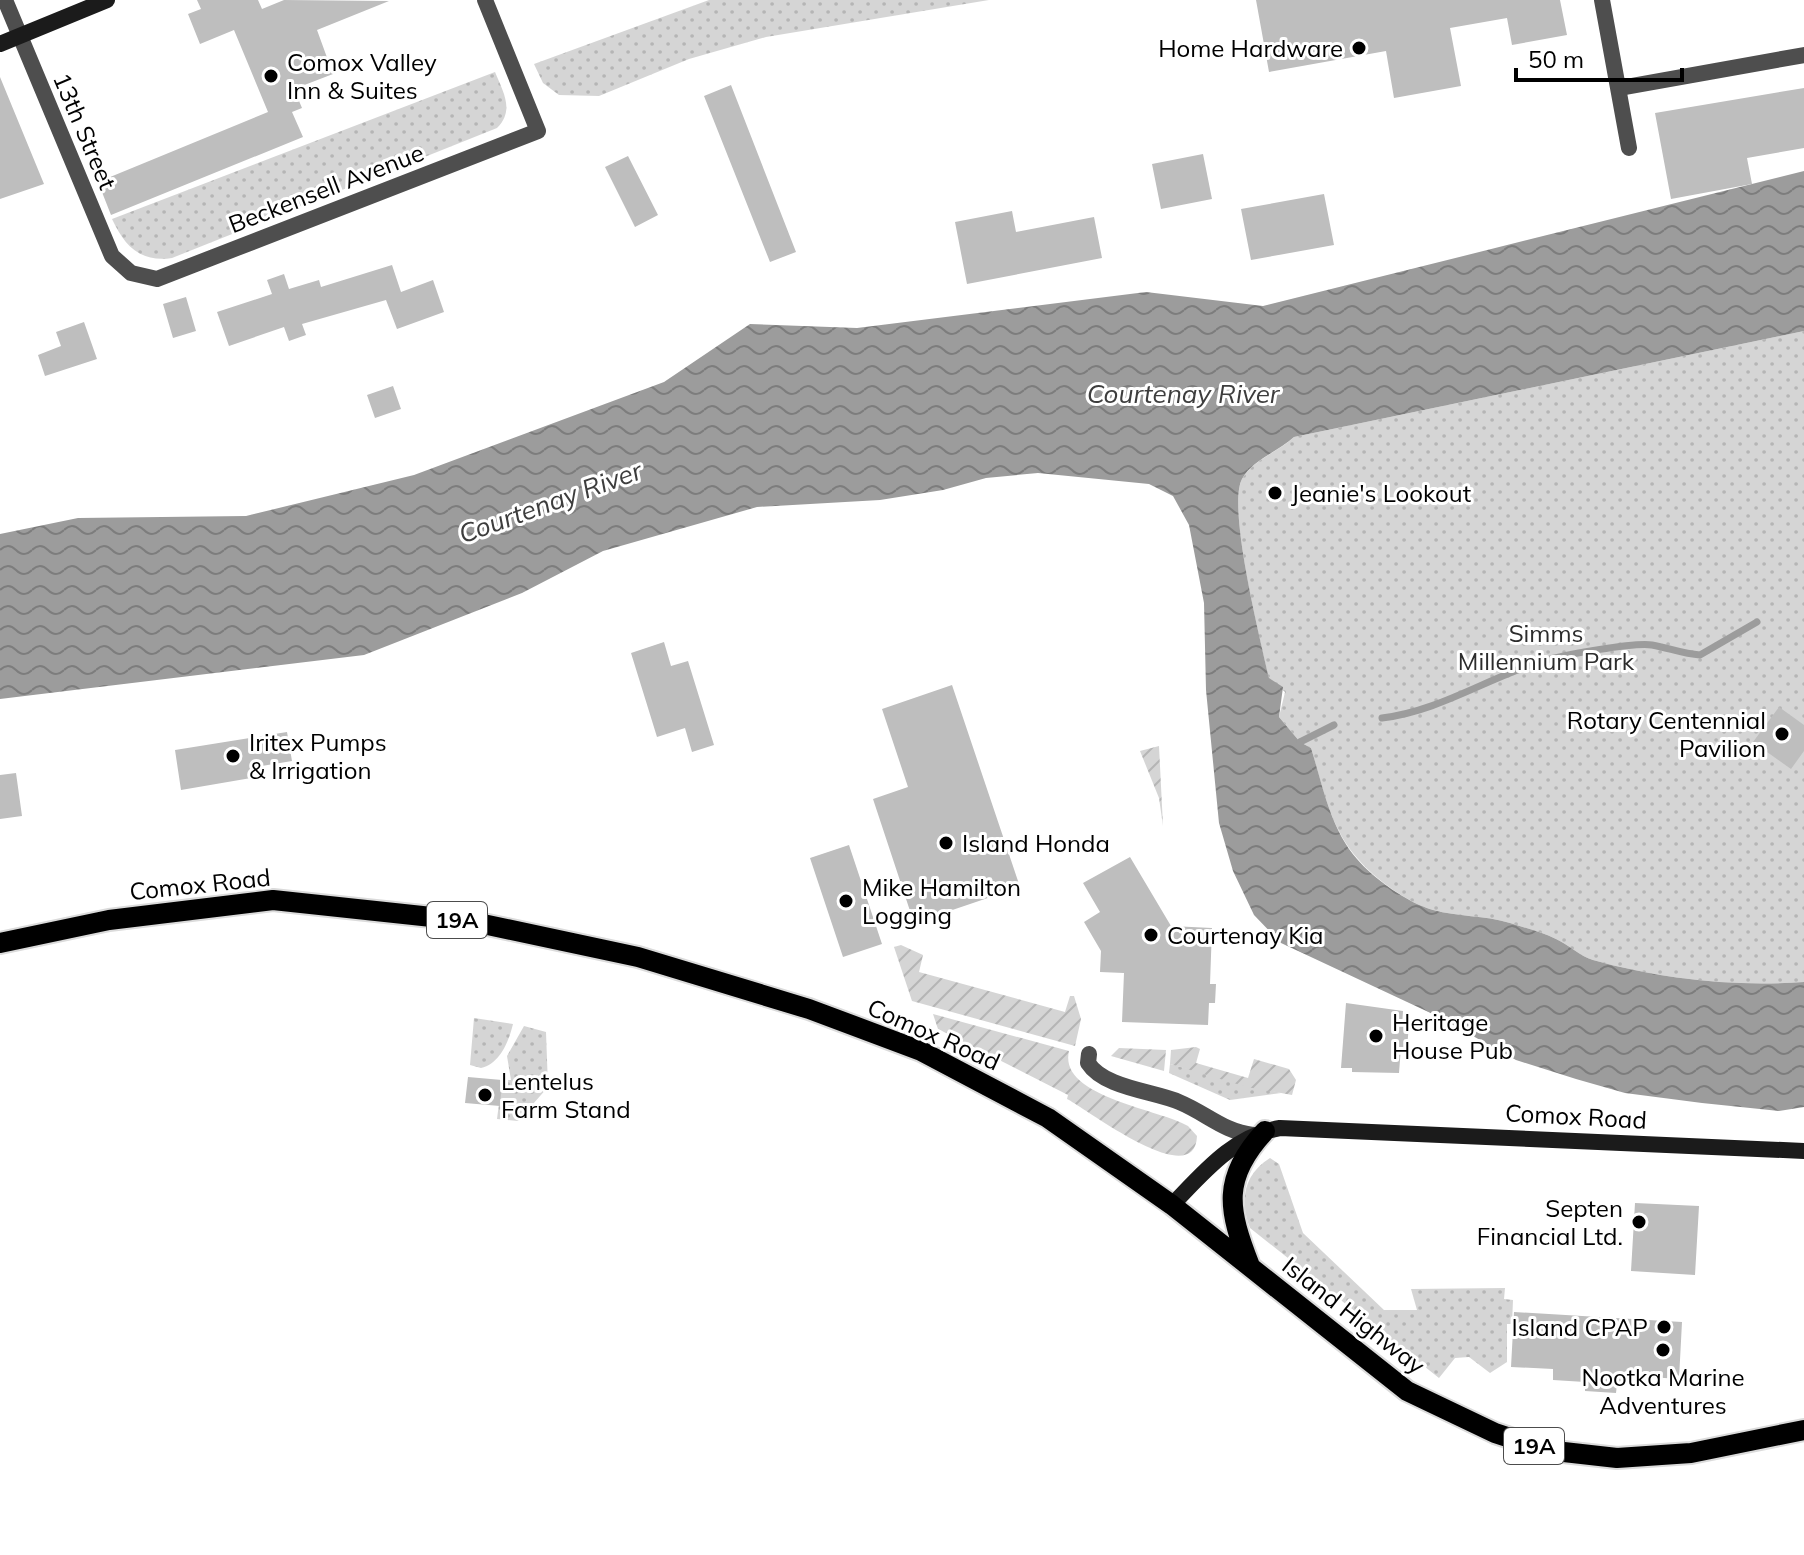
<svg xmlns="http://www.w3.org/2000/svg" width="1804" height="1555" font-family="Mulish,sans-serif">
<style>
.grass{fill:url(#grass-dots)}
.garden{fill:url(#garden-furrows)}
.water{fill:url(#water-waves)}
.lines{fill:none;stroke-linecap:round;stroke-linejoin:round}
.stream{stroke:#9c9c9c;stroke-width:7}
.building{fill:#bebebe}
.primary-casing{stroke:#dbdbdb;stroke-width:24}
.street{stroke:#4e4e4e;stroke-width:16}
.secondary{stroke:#1b1b1b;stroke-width:16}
.primary{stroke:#000;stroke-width:20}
.poi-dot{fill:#000;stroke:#fff;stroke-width:3}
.labels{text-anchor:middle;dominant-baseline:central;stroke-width:6;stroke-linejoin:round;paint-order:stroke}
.shield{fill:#fff;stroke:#4c4c4c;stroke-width:2}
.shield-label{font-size:22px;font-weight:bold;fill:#000}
.poi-label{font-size:24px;fill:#000;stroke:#fff;text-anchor:start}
.street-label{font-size:24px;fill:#000;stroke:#fff}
.park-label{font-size:24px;fill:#2c2c2c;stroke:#fff}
.water-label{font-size:26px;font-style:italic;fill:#3d3d3d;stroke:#fff}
</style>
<defs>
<pattern id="grass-dots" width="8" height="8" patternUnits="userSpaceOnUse" patternTransform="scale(2)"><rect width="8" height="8" fill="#d5d5d5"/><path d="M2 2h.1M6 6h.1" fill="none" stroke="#b5b5b5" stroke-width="1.8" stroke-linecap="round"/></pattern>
<pattern id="garden-furrows" width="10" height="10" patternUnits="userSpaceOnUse" patternTransform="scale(2)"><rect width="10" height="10" fill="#d5d5d5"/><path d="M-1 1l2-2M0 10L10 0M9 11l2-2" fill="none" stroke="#b5b5b5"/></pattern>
<pattern id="water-waves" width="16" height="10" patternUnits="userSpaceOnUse" patternTransform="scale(2)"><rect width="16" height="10" fill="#9c9c9c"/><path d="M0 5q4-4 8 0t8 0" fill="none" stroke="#7d7d7d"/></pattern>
</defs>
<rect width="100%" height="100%" fill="#fff"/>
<!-- grass -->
<path class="grass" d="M709,0H989L766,37L689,59L599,96L559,95L543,83L534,64Z
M495,72C503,92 515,110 497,128L172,258C140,263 124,245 112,219Z
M1804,331V982C1733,987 1661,979 1593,960C1580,956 1569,945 1556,939C1542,932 1525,928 1510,923C1484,915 1458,917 1433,910C1408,903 1375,879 1358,859C1330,828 1323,787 1311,748L1300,742L1279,717L1285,692L1269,679C1261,642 1227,508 1242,479C1253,460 1278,452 1294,437Z
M474,1018L513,1024C509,1041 500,1064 481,1068L470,1065Z
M524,1026L546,1032L548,1087L518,1121L497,1119L502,1080H511L507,1056Z
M1170,1064L1281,1093L1230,1100L1169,1073Z
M1270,1158L1279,1164L1303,1233L1384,1310H1417L1411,1289L1505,1288L1504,1299L1513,1300L1512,1324H1507V1362L1490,1373L1469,1357L1455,1358L1439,1378L1250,1228C1239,1200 1244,1174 1270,1158Z"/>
<!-- garden -->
<path class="garden" d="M1159,746L1163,826L1159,798L1140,751Z
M901,945L923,955L919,972L1065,1012L1070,996H1074L1081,1019L1075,1046L912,1001L894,947Z
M933,1014L1069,1051C1058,1097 1159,1109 1188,1126L1197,1136C1195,1193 1087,1109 1067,1099L1068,1095L938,1029Z
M1196,1047L1200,1049L1196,1063L1248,1078L1254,1059L1289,1069L1296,1080L1292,1095L1247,1087L1170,1064L1171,1050Z
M1119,1048L1166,1050L1164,1071L1111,1056Z"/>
<!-- water -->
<path class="water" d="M1804,171V331L1294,437C1278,452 1253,459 1242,479C1227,507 1261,642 1269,678L1283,687L1279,717L1300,742L1311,748C1323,786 1330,828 1357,859C1374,879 1408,903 1433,910C1458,917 1484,915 1510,923C1525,928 1542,932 1556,939C1569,945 1580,956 1593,960C1661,979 1733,987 1804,982V1107L1779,1111L1702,1103L1625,1093L1576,1079L1516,1060L1437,1016L1281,943L1254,915L1233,871L1219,823L1206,690L1204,603L1189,525L1173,496L1149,484L1038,473L986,478L943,490L880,500L757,507L603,551L522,593L364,655L0,699V534L78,518L246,516L414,475L664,382L750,324L857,328L1146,292L1263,306Z"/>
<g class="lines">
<!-- stream -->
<path class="stream" d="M1382,718C1440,711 1487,678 1543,661C1562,655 1635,642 1652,645C1669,648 1683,654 1700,655L1757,622
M1300,742L1334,725"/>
</g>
<!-- building -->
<path class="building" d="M197,0H258L262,9L284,0L389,1L317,30L333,74L294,89L302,108L292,112L303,137L111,215L98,182L268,112L234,30L200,44L188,14L201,9Z
M1256,0H1560L1567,35L1512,45L1507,18L1450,28L1461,86L1394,98L1386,51L1269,72Z
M0,77L44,184L0,199Z
M731,85L796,252L770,262L704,96Z
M1804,88V148L1747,158L1752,184L1671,199L1655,113Z
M1203,154L1212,199L1161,209L1152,164Z
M628,156L658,215L635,227L605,167Z
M1324,194L1334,245L1251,260L1241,209Z
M1012,211L1016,232L1094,217L1102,258L967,284L955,222Z
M392,265L401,292L433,280L444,312L397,329L386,300L302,324L306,335L289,341L284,327L229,346L217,312L272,294L267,280L284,274L289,289L319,280L321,287Z
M186,297L196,331L173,338L163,304Z
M84,322L97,359L45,376L38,355L61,346L56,332Z
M393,386L401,409L375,418L367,395Z
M664,642L671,666L688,661L714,745L692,752L685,728L657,737L631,653Z
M952,685L1020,887L914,923L873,799L908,787L882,709Z
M1779,707L1804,725V751L1791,769L1753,742Z
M287,732L292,761L250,768L251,778L181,790L175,750Z
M16,773L22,816L0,819V775Z
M849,845L882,944L843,957L810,858Z
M1130,857L1171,926L1212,928L1210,984H1216L1215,1003H1209L1208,1025L1122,1022L1124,973L1100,972L1101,951L1084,922L1100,912L1083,883Z
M1346,1003L1403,1011L1402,1026H1409L1407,1047H1401L1399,1073L1352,1072V1068H1341Z
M468,1077L502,1080L500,1106L465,1103Z
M1635,1203L1699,1206L1695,1275L1631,1271Z
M1514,1312L1682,1322L1679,1379L1650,1377L1649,1386L1617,1384L1616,1393L1585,1391V1382L1553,1380V1369L1511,1367Z"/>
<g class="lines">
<defs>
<path id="primary" d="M0,943L109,920L273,900L469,921L638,957L809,1009L921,1051L1048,1118L1172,1205L1407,1391L1495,1433L1546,1450L1617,1458L1691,1453L1804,1430
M1250,1266C1228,1210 1221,1178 1265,1131"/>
</defs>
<!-- primary casing -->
<use href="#primary" class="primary-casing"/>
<!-- street -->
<path class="street" d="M5,0L112,256L131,273L157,279L538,131L485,0
M1602,0L1629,148
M1620,88L1804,55
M1089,1054L1088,1063C1104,1088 1153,1091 1179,1102C1206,1113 1224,1132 1253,1135"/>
<!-- secondary -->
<path class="secondary" d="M0,44L107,0
M1172,1205C1204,1172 1233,1136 1280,1128L1804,1151"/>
<!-- primary -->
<use href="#primary" class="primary"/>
</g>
<!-- markers -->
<g class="poi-dot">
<circle cx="1359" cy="48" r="8"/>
<circle cx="271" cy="76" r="8"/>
<circle cx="1275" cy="493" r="8"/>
<circle cx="1782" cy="734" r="8"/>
<circle cx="233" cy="756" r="8"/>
<circle cx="946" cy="843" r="8"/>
<circle cx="846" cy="901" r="8"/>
<circle cx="1151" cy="935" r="8"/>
<circle cx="1376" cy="1036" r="8"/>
<circle cx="485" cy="1095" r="8"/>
<circle cx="1639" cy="1222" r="8"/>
<circle cx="1664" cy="1327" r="8"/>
<circle cx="1663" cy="1350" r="8"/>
</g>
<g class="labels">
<!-- shield labels -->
<g class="shield">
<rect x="427" y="902" width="60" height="36" rx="6"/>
<rect x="1504" y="1428" width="60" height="36" rx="6"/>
</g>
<g class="shield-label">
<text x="457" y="920">19A</text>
<text x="1534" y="1446">19A</text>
</g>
<!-- poi labels -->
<g class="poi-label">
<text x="1343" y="48" text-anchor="end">Home Hardware</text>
<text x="287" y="62">Comox Valley<tspan x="287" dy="28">Inn &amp; Suites</tspan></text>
<text x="1291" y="493">Jeanie's Lookout</text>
<text x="1766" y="720" text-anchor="end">Rotary Centennial<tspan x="1766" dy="28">Pavilion</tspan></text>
<text x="249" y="742">Iritex Pumps<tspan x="249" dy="28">&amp; Irrigation</tspan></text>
<text x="962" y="843">Island Honda</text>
<text x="862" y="887">Mike Hamilton<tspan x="862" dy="28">Logging</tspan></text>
<text x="1167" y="935">Courtenay Kia</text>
<text x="1392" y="1022">Heritage<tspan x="1392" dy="28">House Pub</tspan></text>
<text x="501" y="1081">Lentelus<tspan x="501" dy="28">Farm Stand</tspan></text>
<text x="1623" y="1208" text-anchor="end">Septen<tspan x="1623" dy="28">Financial Ltd.</tspan></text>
<text x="1648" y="1327" text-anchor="end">Island CPAP</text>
<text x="1663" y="1377" text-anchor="middle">Nootka Marine<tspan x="1663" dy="28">Adventures</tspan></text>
</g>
<!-- street labels -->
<g class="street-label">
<text transform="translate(85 131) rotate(67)">13th Street</text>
<text transform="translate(326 188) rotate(-21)">Beckensell Avenue</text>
<text transform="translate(200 884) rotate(-6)">Comox Road</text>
<text transform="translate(934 1034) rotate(24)">Comox Road</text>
<text transform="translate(1576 1116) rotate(3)">Comox Road</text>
<text transform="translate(1354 1315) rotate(38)">Island Highway</text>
</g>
<!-- park labels -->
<g class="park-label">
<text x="1546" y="633">Simms<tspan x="1546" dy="28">Millennium Park</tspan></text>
</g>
<!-- water labels -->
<g class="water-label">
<text x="1183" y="393">Courtenay River</text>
<text transform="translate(550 502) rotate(-20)">Courtenay River</text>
</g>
</g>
<!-- scale -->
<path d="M1516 68v12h166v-12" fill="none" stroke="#000000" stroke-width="4"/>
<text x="1528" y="68" font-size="24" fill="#000000" stroke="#ffffff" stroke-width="6" paint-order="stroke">50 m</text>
</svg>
